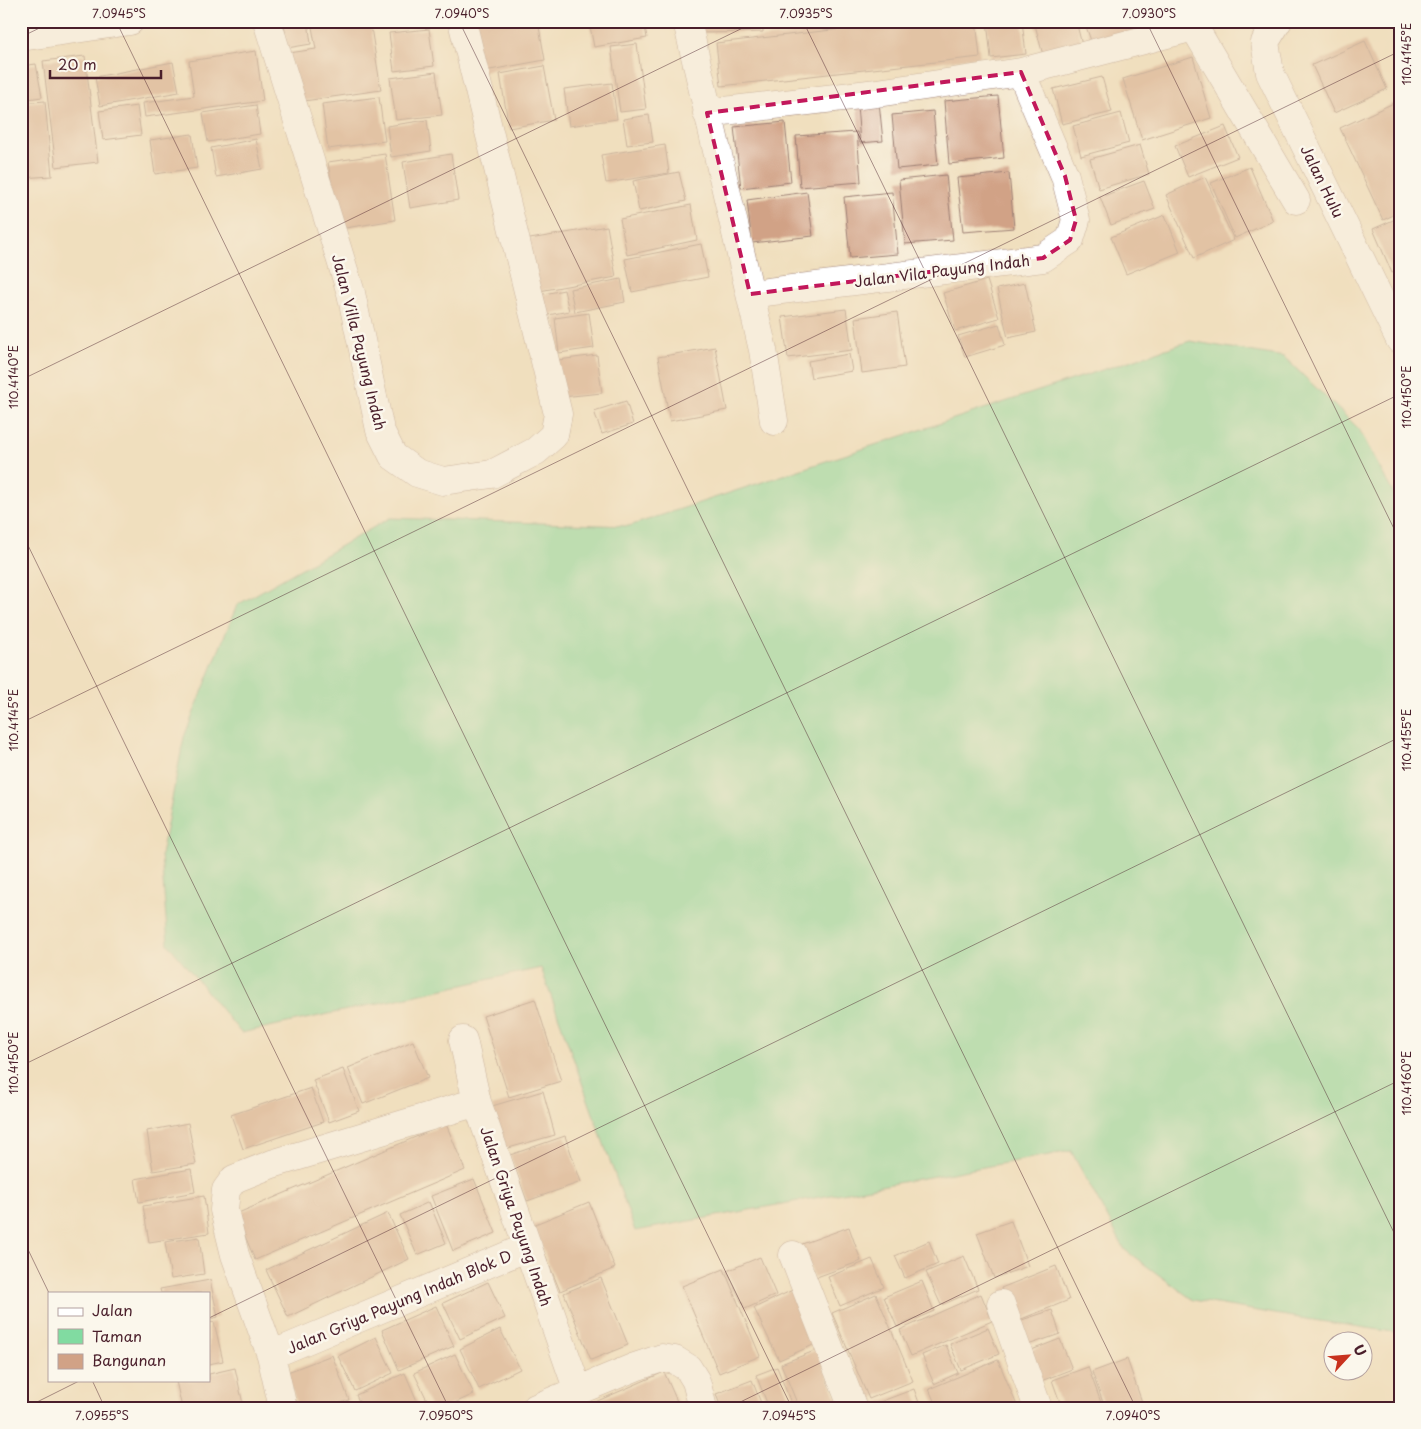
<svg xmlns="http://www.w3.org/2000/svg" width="1421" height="1429" font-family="'Playpen Sans',sans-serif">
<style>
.green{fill:#81dba1;stroke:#667d66}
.building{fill:#d1a286}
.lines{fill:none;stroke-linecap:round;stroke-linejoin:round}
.minor-casing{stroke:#9d7f74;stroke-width:29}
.minor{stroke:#fff;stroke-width:28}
.marked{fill:none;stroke:#c2185b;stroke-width:4;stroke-dasharray:10 6;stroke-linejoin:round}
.ticks{fill:none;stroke:#4a1f2b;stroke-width:1;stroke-opacity:0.45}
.labels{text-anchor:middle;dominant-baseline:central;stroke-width:5;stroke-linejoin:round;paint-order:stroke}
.street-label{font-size:15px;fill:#4a1f2b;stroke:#fbf7ec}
.neatline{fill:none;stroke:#4a1f2b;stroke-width:2}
.ticks-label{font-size:12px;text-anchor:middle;fill:#4a1f2b}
</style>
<rect width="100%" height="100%" fill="#fbf7ec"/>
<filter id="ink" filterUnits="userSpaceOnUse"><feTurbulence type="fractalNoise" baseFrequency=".02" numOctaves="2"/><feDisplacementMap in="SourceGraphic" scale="10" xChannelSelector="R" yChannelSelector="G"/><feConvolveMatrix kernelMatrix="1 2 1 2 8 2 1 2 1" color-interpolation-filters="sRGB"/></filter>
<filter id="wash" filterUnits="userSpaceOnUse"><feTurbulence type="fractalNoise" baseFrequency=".0096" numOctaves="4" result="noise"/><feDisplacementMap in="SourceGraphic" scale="20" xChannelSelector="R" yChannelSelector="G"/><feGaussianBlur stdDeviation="1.12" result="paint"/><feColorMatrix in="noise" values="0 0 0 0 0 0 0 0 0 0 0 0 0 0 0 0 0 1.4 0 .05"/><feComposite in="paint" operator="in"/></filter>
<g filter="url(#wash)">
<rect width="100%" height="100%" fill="#f0dfbe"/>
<!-- green -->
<path class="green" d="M1190,341L1284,357L1359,429L1400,506V1333L1293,1317L1193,1300L1125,1250L1071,1151L635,1231L541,968L241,1033L168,944L161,855L184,737L237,605L390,518L629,526Z"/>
<g id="blocks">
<!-- building -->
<path class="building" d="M296,21H308L311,44L287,48L284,23Z
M349,21H370L381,90L297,102L289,53L316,49L312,27Z
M469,21H538L545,60L479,72Z
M589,21H644L647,38L594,47Z
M698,21H763V32L699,33Z
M913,21H976L980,57L721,86L716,43Z
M987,21H1022L1026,54L991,58Z
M1034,21H1076L1083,49L1044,59Z
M1084,21H1141L1144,31L1094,49Z
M429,29L434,66L394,71L389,33Z
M1365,41L1387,89L1334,113L1312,65Z
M637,44L646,109L620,112L611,47Z
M256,51L263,101L145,117L143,103L194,96L189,61Z
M85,56L98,162L56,167L43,61Z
M1193,57L1211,118L1142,140L1123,79Z
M173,62L179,92L100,106L95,77Z
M36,64L42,97L21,100V66Z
M544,66L554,120L509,128L500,74Z
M436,72L442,115L396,120L390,78Z
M1102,77L1112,112L1062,124L1053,89Z
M612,83L617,119L569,126L564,89Z
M998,96L1004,158L949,164L944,101Z
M379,97L385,141L328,149L322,104Z
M1400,100V212L1383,220L1340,128Z
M45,101L52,176L21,178V103Z
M879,102L883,141L860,143L857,105Z
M256,105L260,134L208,142L203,113Z
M137,106L141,135L103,140L99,111Z
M933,111L938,165L897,169L892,115Z
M1121,113L1129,143L1081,156L1073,126Z
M649,115L653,142L627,145L623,119Z
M427,120L431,151L391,157L387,126Z
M785,122L791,182L741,188L734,127Z
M1225,126L1238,157L1188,177L1175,146Z
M857,132L861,182L800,187L796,136Z
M192,134L197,168L155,174L150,140Z
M256,139L262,169L216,177L211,148Z
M665,145L669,173L606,183L601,155Z
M1140,145L1149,174L1099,189L1090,159Z
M385,154L395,220L339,229L328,162Z
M451,154L458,200L410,208L403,162Z
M1250,167L1273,221L1235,238L1211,183Z
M679,172L686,201L639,211L633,181Z
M1009,173L1014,228L963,232L957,178Z
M946,175L953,240L905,244L899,180Z
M1205,177L1234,240L1194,258L1166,195Z
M1144,181L1155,209L1111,225L1100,197Z
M807,192L813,236L752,243L747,200Z
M892,192L898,254L850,258L844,197Z
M691,205L697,240L627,255L620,219Z
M1165,215L1180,252L1126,274L1111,237Z
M1400,217V269L1392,273L1373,229Z
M607,226L616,277L534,292L524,240Z
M701,244L708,277L632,292L625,259Z
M621,279L625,302L575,312L570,289Z
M987,280L999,318L955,331L943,293Z
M1025,283L1036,332L1008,338L997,289Z
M564,290L569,311L543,316L539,295Z
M846,309L852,350L788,358L782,317Z
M897,312L905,367L862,373L855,318Z
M589,313L594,348L559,353L555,318Z
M999,324L1005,345L965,357L958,336Z
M715,347L727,410L670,421L658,357Z
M849,354L852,371L811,378L808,361Z
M597,355L602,393L562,397L558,360Z
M626,401L633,424L602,434L594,411Z
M535,999L561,1081L509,1097L483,1016Z
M413,1041L428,1078L363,1104L348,1068Z
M343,1069L359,1111L329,1122L313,1080Z
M311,1088L323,1122L243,1149L231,1115Z
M543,1091L555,1135L505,1149L492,1106Z
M188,1123L196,1164L153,1171L147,1131Z
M446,1124L465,1170L255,1260L236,1214Z
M565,1136L581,1182L527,1201L510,1155Z
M191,1169L195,1192L139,1202L135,1179Z
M474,1179L496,1233L453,1251L431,1196Z
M204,1196L209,1233L149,1242L143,1206Z
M429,1202L446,1243L417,1255L400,1215Z
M589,1202L615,1268L560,1291L533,1225Z
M388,1213L409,1259L288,1317L266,1270Z
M1011,1221L1028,1266L994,1278L977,1233Z
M849,1227L861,1261L814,1278L802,1244Z
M199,1237L204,1274L171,1279L165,1242Z
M929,1241L938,1264L905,1278L895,1256Z
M964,1256L978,1289L941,1305L926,1272Z
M760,1257L776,1295L745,1309L727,1271Z
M872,1259L884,1287L840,1306L828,1277Z
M1056,1266L1069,1300L1014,1322L1001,1288Z
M724,1269L760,1356L719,1373L682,1286Z
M601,1278L628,1345L591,1360L564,1293Z
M210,1280L218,1317L209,1319V1293H161L160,1289Z
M922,1281L934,1311L897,1327L884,1297Z
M488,1282L505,1318L460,1339L443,1303Z
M795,1289L820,1342L779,1360L754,1308Z
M876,1294L913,1381L869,1399L832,1313Z
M981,1294L992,1321L911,1356L900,1330Z
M436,1306L454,1346L399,1370L382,1330Z
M1052,1310L1060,1334L1025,1346L1016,1322Z
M214,1322L223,1361L209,1364V1323Z
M988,1328L999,1354L961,1370L950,1344Z
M500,1329L520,1369L479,1389L460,1349Z
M376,1337L393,1373L355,1391L338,1356Z
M1060,1339L1072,1369L1041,1381L1029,1351Z
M946,1345L958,1373L934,1384L922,1355Z
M817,1350L839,1404L831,1408H799L781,1364Z
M455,1354L474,1394L444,1408H431L414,1373Z
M332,1355L349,1400L328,1408H299L285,1373Z
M1127,1359L1144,1408H1105L1092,1372Z
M998,1360L1018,1408H937L929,1389Z
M777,1367L793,1408H769L756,1375Z
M1088,1367L1103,1408H1062L1052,1380Z
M235,1368L243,1404L225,1408H182L176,1381L209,1380V1374Z
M664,1372L680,1408H596L593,1403Z
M405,1373L420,1408H362L356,1395Z
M752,1380L763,1408H721L716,1394Z
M914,1389L921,1408H879L877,1403Z"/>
</g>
</g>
<g filter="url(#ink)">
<use href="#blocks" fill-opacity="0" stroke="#9d7f74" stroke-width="1"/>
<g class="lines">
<defs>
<path id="minor" d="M267,21L351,293L380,430L393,456L417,473L443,481L492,474L536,451L554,435L558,414L462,21
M687,21L763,350L774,421
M1278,21L1265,42L1270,73L1400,340
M1194,27L1296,200
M21,37L130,21
M707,113L877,93L1021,72L1194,27L1193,21
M750,294L1043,258L1070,240L1076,220L1065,176L1021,72
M463,1040L477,1102L578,1391
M793,1255L853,1408
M1001,1304L1038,1408
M271,1355L528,1247
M283,1408L271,1355L235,1255L224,1210L226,1190L234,1179L272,1164L477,1102
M536,1408L635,1367L662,1358L675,1360L688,1368L696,1381L703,1408"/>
</defs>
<!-- minor casing -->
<use href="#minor" class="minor-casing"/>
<!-- minor -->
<use href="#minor" class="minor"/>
</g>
</g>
<!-- marked area -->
<path d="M0 0H1421V1429H0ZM1021,72L1065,176L1076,220L1070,240L1043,258L750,294L707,113Z" fill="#f0dfbe" fill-opacity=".55" fill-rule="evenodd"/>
<path class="marked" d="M1021,72L1065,176L1076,220L1070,240L1043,258L750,294L707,113Z"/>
<!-- ticks -->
<path class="ticks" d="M116,21L792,1408M459,21L1136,1408M803,21L1400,1245M1146,21L1400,541M21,37L54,21M21,380L757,21M21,531L449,1408M21,723L1400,51M21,1066L1400,394M21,1235L49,1293M209,1318L1400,737M92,1380L105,1408M25,1408L81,1380M728,1408L1400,1080"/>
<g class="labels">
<!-- street labels -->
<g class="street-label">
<text transform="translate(1323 181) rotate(64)">Jalan Hulu</text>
<text transform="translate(942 270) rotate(-7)">Jalan Vila Payung Indah</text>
<text transform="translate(360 342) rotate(76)">Jalan Villa Payung Indah</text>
<text transform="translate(517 1216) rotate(71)">Jalan Griya Payung Indah</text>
<text transform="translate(399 1301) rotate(-23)">Jalan Griya Payung Indah Blok D</text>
</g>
</g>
<!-- margin -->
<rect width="1421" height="1429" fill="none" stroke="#fbf7ec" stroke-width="55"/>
<!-- legend -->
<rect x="48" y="1292" width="162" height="90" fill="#fbf7ec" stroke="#b4a19f"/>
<rect x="58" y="1308" width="25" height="8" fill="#ffffff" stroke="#b4a19f"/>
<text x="92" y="1316" font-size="15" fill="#4a1f2b">Jalan</text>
<rect x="58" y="1329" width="25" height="15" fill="#81dba1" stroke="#b4a19f"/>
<text x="92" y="1342" font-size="15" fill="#4a1f2b">Taman</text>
<rect x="58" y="1354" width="25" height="15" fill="#d1a286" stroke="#b4a19f"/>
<text x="92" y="1366" font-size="15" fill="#4a1f2b">Bangunan</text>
<!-- north arrow -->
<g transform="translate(1348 1356) rotate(64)"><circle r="24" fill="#fbf7ec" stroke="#b4a19f"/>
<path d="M0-4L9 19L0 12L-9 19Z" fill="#c8321e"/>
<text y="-8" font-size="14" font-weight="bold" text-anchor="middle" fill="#4a1f2b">U</text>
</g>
<!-- scale -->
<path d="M50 70v8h111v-8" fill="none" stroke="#4a1f2b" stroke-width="2.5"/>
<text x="58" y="70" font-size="15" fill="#4a1f2b" stroke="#fbf7ec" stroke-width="4" paint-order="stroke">20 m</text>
<rect x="28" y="28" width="1366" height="1374" class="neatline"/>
<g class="ticks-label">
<text x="119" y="18">7.0945°S</text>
<text x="462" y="18">7.0940°S</text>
<text x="806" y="18">7.0935°S</text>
<text x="1149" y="18">7.0930°S</text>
<text transform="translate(1407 54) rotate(-90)" y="4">110.4145°E</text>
<text transform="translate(14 377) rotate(-90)" y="4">110.4140°E</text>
<text transform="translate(1407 397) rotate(-90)" y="4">110.4150°E</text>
<text transform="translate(14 720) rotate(-90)" y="4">110.4145°E</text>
<text transform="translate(1407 740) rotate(-90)" y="4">110.4155°E</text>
<text transform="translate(14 1063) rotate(-90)" y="4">110.4150°E</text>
<text transform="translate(1407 1083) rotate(-90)" y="4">110.4160°E</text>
<text x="102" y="1420">7.0955°S</text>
<text x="446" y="1420">7.0950°S</text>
<text x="789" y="1420">7.0945°S</text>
<text x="1133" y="1420">7.0940°S</text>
</g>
</svg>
